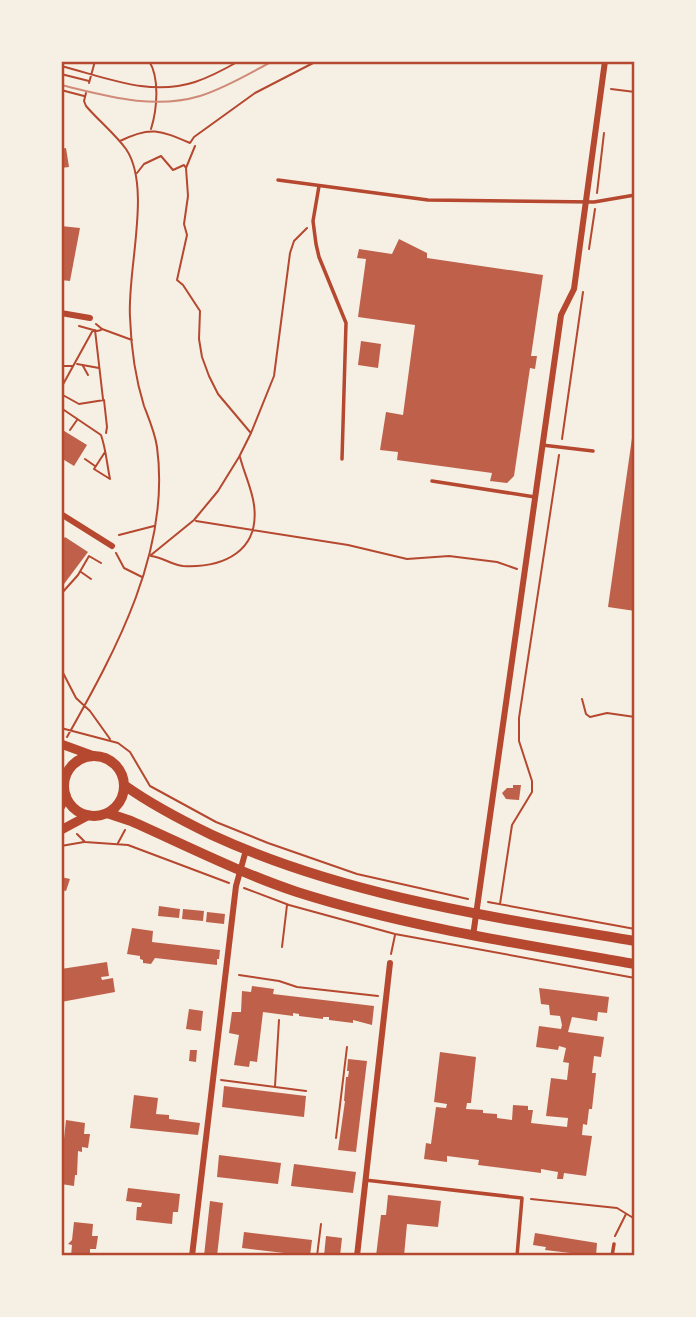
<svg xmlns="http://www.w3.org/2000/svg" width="696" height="1317" font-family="Cabin,sans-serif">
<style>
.building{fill:#bf614a}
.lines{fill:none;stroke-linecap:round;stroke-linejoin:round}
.path{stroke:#b5482f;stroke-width:2}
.service{stroke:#b5482f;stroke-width:3.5}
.minor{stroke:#b5482f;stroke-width:6}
.secondary{stroke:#b5482f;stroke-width:9}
.primary{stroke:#b5482f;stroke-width:10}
.tram{stroke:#cf8b77;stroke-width:2}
.neatline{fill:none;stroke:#b5482f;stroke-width:2.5}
</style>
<rect width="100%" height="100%" fill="#f6efe4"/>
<!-- building -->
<path class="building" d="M66,148L69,167L61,168V149Z
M61,226L80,228L70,281L61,280Z
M399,239L427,253V258L543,275L531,356H537L535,369L530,368L514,476L507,483L490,481L492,473L397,460L398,452L380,450L386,412L403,415L415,325L358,317L366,259L357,258L359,249L392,254Z
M361,341L381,344L378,368L358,365Z
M61,429L87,445L74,466L61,458Z
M633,431H635V611L608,607Z
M65,537L88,552L61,588V542Z
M513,785H521L519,800L506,799L502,793L507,788H513Z
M61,877L70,879L66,891L61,890Z
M159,906L180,909L179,918L158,916Z
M183,909L204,911L203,921L182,919Z
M207,912L225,914L224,924L206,922Z
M132,928L153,931L152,942L220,950L219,959H217V965L155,958L151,964L143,963V960L140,959V956L127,954Z
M107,962L109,976L101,977L102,980L113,978L115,992L61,1002V969Z
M252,986L274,989L273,994L374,1006L372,1025L353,1020V1023L329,1020V1017H323V1019L299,1016V1014L293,1013V1016L263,1012L257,1062L250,1061L249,1067L234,1065L239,1035L229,1033L232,1012H241L242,991L251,992Z
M539,988L609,997L607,1013L598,1012L597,1021L572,1017L568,1032L604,1037L601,1057L594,1056L592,1073H596L592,1109H589L587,1125L583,1124L582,1135L592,1136L586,1176L564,1173L563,1179H557L558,1172L541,1169V1173L478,1165L479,1160L447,1156V1162L424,1159L426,1143L431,1144L436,1107L446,1108L447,1104L434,1102L440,1052L476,1057L471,1103H467L466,1109L483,1110V1113L497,1114V1118L512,1120L513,1105L528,1106V1110H533L531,1123L567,1127L568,1118L546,1116L551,1078L567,1080L569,1063L563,1062L566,1048L559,1046L558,1050L536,1047L539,1026L561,1029L562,1025L560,1016L550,1015L549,1005L541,1004Z
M189,1009L203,1011L201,1031L186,1029Z
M190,1050H197L196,1062L189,1061Z
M348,1059L367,1061L356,1152L338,1150L345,1101H344L346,1077H348L349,1071H347Z
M224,1086L306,1096L304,1117L222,1107Z
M134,1095L158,1098L156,1114L169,1115V1119L200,1123L198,1135L130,1128Z
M66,1120L85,1123L84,1134H90L88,1148L82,1147V1152L78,1151L77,1175H75L74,1186L61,1184V1141L64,1139Z
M219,1155L281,1163L278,1184L217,1177Z
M294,1164L356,1172L353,1193L291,1186Z
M128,1188L180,1194L178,1212H173L172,1224L136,1220L137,1207H141L142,1203L126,1201Z
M388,1195L441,1201L438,1227L407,1224L404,1256H376L381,1215H386Z
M210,1201L223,1203L217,1256H204Z
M74,1222L93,1224L92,1236H98L96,1249H90V1254L86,1253V1256H71L72,1245L68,1244L72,1240Z
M244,1232L312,1240L310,1256L242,1248Z
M535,1233L597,1243L596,1256L545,1250L546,1247L533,1245Z
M326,1236L342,1238L340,1256H324Z"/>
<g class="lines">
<!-- path -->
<path class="path" d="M149,61C160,78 157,110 151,129
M61,66C105,77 149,97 195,82C210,77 225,69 239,61
M61,74L89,81
M89,83L95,61
M611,89L635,92
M61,90L84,96
M120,141C150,126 160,130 190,143L194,137L255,93L317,61
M195,146L186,168L188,196L184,224L187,235L177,280L183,285L200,311L199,339L202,357L209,376L218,394L250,432
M137,173L144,164L161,156L173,170L184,165L186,168
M597,193L604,133
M589,249L595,209
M96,324L102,329L132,340
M79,326L97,331L101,330
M95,330L103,399
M77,364L99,368
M61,366H72
M83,366L88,375
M61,388L93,330
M61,394L79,404L104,400L107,427L106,433
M61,408L101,435C106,449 107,465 110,479L94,469L105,452
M70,430L77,420
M562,439L583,292
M85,459L95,466
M196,521L348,545L407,559L449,556L497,562L517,569
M119,535L154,526
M116,553L124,568L142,577
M151,555L194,520L218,491L239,457L251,433L274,376L290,253L294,241L307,228
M151,556C162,557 172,565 183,566C224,568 260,551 254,505C252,489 244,473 240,457
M81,572L91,579
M61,594L78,575L89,556L101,563
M61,608L63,610
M61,669L76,698L90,711L110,739
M582,699L586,714L590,717L607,713L635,717
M61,728L118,743L130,752L150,786L216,822L268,843L357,874L468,899
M67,737C116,650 171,550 157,447C155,433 149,419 144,406C135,377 131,347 130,317C127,270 152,187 126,149C115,134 98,120 86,106L84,101L86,93
M77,834L85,842L128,845L229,883
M118,843L125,830
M61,846L84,842
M244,888L289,905L395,934L635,978
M488,902L635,929
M500,904L512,825L532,792V781L519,741V718L559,455
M282,947L287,905
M391,954L395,935
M239,975L279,981L297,987L378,996
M221,1080L306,1091
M275,1086L279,1020
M336,1138L347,1047
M531,1199L617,1208L635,1219
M615,1236L626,1214
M317,1256L321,1224"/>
<!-- service -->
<path class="service" d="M278,180L428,200L594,202L635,195
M319,186L313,221L316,244L319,257L346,323L342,459
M542,445L593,451
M432,481L535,497
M365,1180L522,1198L517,1256
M612,1256L614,1244"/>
<!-- minor -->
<path class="minor" d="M61,313L90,318
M61,514L112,546
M473,936L561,315L574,289L605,61
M192,1256L236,886L246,850
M357,1256L390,963"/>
<!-- secondary -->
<path class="secondary" d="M61,744L94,756
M61,781L64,783
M61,806L66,795
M61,830L89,815"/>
<!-- primary -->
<path class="primary" d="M64 786a30 30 0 1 1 60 0a30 30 0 1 1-60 0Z
M124,785C152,805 181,820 212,835C344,896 492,917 635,941
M107,813L131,821C185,845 240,873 297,892C407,927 521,944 635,964"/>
<!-- tram -->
<path class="tram" d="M61,85C107,96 153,110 200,96C226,88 250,73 273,61"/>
</g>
<!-- border -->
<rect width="696" height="1317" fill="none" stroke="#f6efe4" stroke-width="126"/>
<rect x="63" y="63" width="570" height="1191" class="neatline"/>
</svg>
